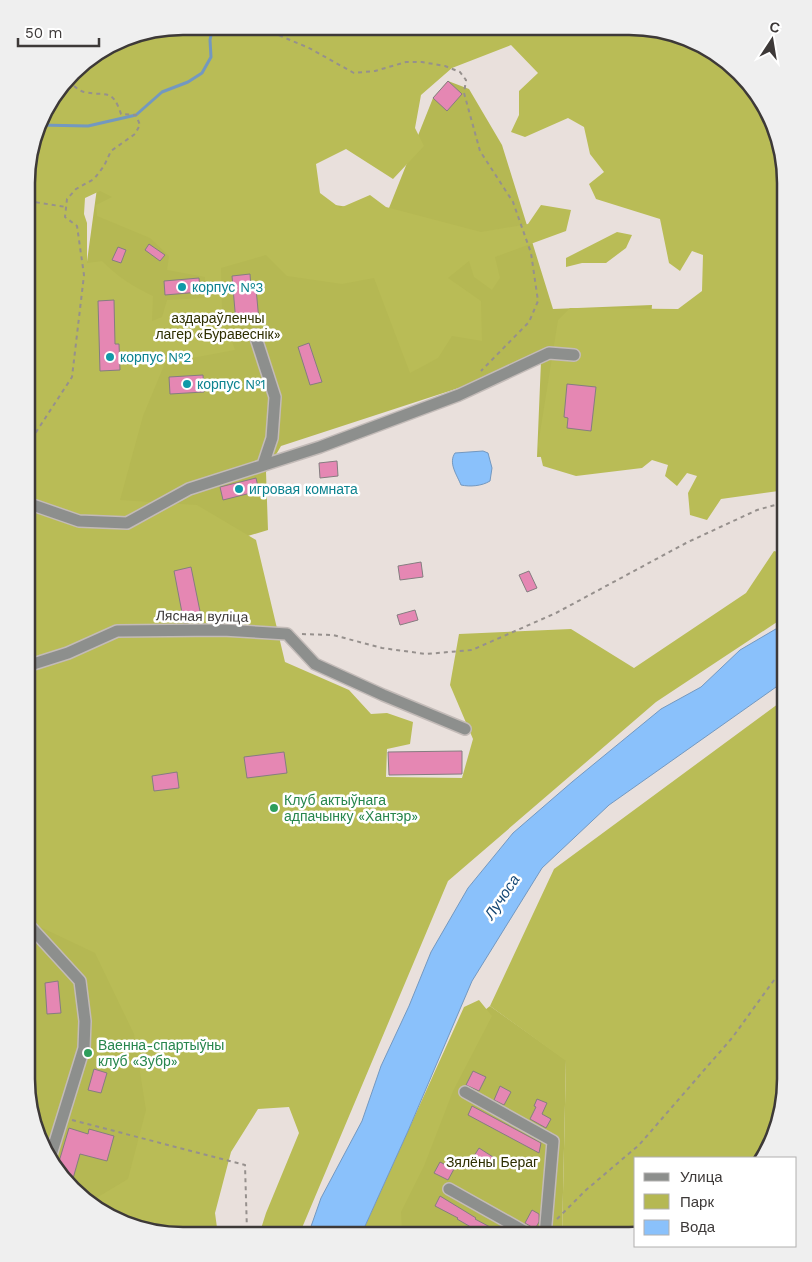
<svg xmlns="http://www.w3.org/2000/svg" width="812" height="1262" font-family="'Work Sans',sans-serif">
<style>
.green{fill:#b5b853}
.forest{fill:#b9bc56;fill-rule:evenodd}
.water{fill:#8ac1fb;stroke:#7398c0}
.lines{fill:none;stroke-linecap:round;stroke-linejoin:round}
.stream{stroke:#7398c0;stroke-width:3}
.building{fill:#e587b3;stroke:#857d80}
.minor-casing{stroke:#c3bbb8;stroke-width:14}
.path{stroke:#96908d;stroke-width:2;stroke-dasharray:4 4;stroke-linecap:butt}
.minor{stroke:#8d8f8d;stroke-width:11}
.culture-dot{fill:#0f9aa8;stroke:#fff;stroke-width:2}
.leisure-dot{fill:#2e9e5b;stroke:#fff;stroke-width:2}
.labels{text-anchor:middle;dominant-baseline:central;stroke-width:5;stroke-linejoin:round;paint-order:stroke}
.culture-label{font-size:14px;fill:#0d838f;stroke:#fff;text-anchor:start}
.park-label{font-size:14px;fill:#2e2f02;stroke:#fff}
.street-label{font-size:14px;fill:#3d3938;stroke:#fff}
.leisure-label{font-size:14px;fill:#27864d;stroke:#fff;text-anchor:start}
.water-label{font-size:15px;font-style:italic;fill:#154774;stroke:#fff}
.rim{fill:none;stroke:#3d3938;stroke-width:2.5}
</style>
<rect width="100%" height="100%" fill="#e9e0dc"/>
<!-- green -->
<path class="green" d="M448,81L469,89L502,145L553,309L652,305L641,454L537,457L541,361L281,446L266,472L268,530L99,581L86,269L97,188L244,191L387,213L433,98Z
M75,909L149,1028L150,1153L126,1219L88,1203L38,1139L26,1079V915Z
M490,1006L566,1060L562,1236L385,1235L470,1022Z"/>
<!-- forest -->
<path class="forest" d="M183,26L294,27L325,36L357,27L649,28L724,59L774,123L786,183V490L721,499L707,520L690,515L688,493L697,476L687,473L677,486L665,476L668,465L652,460L642,468L576,476L543,466L538,445L558,320L570,308L678,309L702,291L703,255L692,251L680,271L669,263L660,219L596,199L589,184L604,172L590,154L584,127L568,118L525,137L511,132L519,115V91L538,73L511,45L452,68L421,95L415,128L424,146L393,179L346,149L316,164L320,193L340,208L370,195L386,207L481,232L528,224L541,205L571,210L566,231L495,257L500,278L492,290L474,277L469,261L448,278L481,301L482,341L452,336L438,358L410,373L374,278L342,284L287,276L266,255L221,268L222,311L235,350L165,363L143,416L120,500L197,505L256,540L285,662L349,690L371,714L387,713L413,722L410,744L387,749L386,777L462,778L473,739L450,685L459,634L571,629L634,668L746,593L774,551L786,554V616L656,702L448,881L299,1235H259L266,1213L299,1133L289,1107L258,1109L231,1152L215,1213L218,1235L163,1234L88,1203L128,1179L146,1110L134,1034L95,953L36,925L27,902L28,163L43,114L80,65L124,38ZM100,191L112,197L96,205L97,216L150,238L169,256L167,270L205,277L204,298L167,300L162,317L152,321L153,296C132,286 118,277 102,261L87,263V223L84,214L85,198Z
M617,232L632,235L626,248L606,263H582L566,267V258Z
M786,698L785,1089L762,1158H636V1234L629,1236H562L566,1061L490,1006L554,869Z
M479,1000L492,1016L453,1091L424,1166L401,1212L402,1230L398,1235H361L464,1007Z"/>
<!-- water -->
<path class="water" d="M483,451L488,453L492,468L490,481C482,486 470,487 461,485C457,475 448,463 455,453Z
M786,623V680L609,805L542,868L472,981L408,1131L361,1235H308L321,1198L362,1121L381,1066L409,1006L431,952L468,888L513,833L572,782L661,709L701,687L740,650Z"/>
<g class="lines">
<!-- stream -->
<path class="stream" d="M39,125L88,126L136,115L162,92L188,82L202,73L211,57L210,40L213,26"/>
</g>
<!-- building -->
<path class="building" d="M448,81L462,94L447,111L433,98Z
M149,244L165,255L160,261L145,250Z
M118,247L126,250L121,263L112,260Z
M250,274L251,288H256L259,321L236,323L232,276Z
M199,278L200,292L165,295L164,281Z
M114,300L115,344H119L120,370L100,371L98,301Z
M309,343L322,382L310,385L298,347Z
M203,375L204,392L170,394L169,377Z
M567,384L596,387L591,431L567,428L568,418L564,417Z
M337,461L338,476L320,478L319,463Z
M256,478L259,491L223,500L220,487Z
M421,562L423,577L400,580L398,566Z
M191,567L202,621L184,623L174,571Z
M529,571L537,588L527,592L519,575Z
M415,610L418,620L400,625L397,615Z
M462,751V774L389,775L388,752Z
M284,752L287,773L247,778L244,757Z
M177,772L179,788L154,791L152,776Z
M58,981L61,1013L47,1014L45,983Z
M94,1069L107,1073L101,1093L88,1090Z
M473,1071L486,1077L479,1091L466,1085Z
M500,1086L511,1092L504,1105L494,1100Z
M537,1099L547,1103L542,1114L551,1119L546,1128L530,1119L536,1107L534,1106Z
M472,1106L541,1143L539,1153L468,1115Z
M69,1128L88,1134L89,1129L114,1136L107,1161L80,1154L72,1182L58,1165Z
M479,1148L493,1157L488,1164L474,1156Z
M440,1162L454,1169L448,1180L434,1173Z
M440,1196L476,1218L475,1219L505,1235H483L475,1231L476,1230L457,1219L458,1218L435,1206Z
M532,1210L539,1214V1222L535,1229L525,1223Z"/>
<g class="lines">
<defs>
<path id="minor" d="M255,335L275,397L272,438L263,465
M27,503L79,521L127,523L189,489L320,447L459,395L549,353L574,355
M27,666L68,653L117,631L223,630L287,634L315,664L383,695L465,729
M26,922L80,981L85,1021L84,1048L51,1155
M465,1092L553,1141L545,1236
M449,1189L531,1235"/>
</defs>
<!-- minor casing -->
<use href="#minor" class="minor-casing"/>
<!-- path -->
<path class="path" d="M257,26L309,48L354,73L375,71L406,62H422L445,66L460,72L466,80L464,93L480,151L513,202L531,253L538,301L529,322L481,371
M28,201L66,207
M27,446L72,377L84,275L77,226L65,217L67,199L76,189L94,179L104,166L111,151L135,134L140,125L136,115L121,114C112,87 106,97 84,92C79,91 72,84 68,81
M302,634L333,635L382,648L426,654L472,650L556,613L686,543L757,510L786,502
M72,1120L245,1165L247,1231L246,1235
M557,1219L586,1190L639,1145L732,1038L785,965"/>
<!-- minor -->
<use href="#minor" class="minor"/>
</g>
<!-- markers -->
<g class="culture-dot">
<circle cx="182" cy="287" r="5"/>
<circle cx="110" cy="357" r="5"/>
<circle cx="187" cy="384" r="5"/>
<circle cx="239" cy="489" r="5"/>
</g>
<g class="leisure-dot">
<circle cx="274" cy="808" r="5"/>
<circle cx="88" cy="1053" r="5"/>
</g>
<g class="labels">
<!-- culture labels -->
<g class="culture-label">
<text x="192" y="287">корпус №3</text>
<text x="120" y="357">корпус №2</text>
<text x="197" y="384">корпус №1</text>
<text x="249" y="489">игровая комната</text>
</g>
<!-- park labels -->
<g class="park-label">
<text x="218" y="318">аздараўленчы<tspan x="218" dy="16">лагер «Буравеснік»</tspan></text>
<text x="492" y="1162">Зялёны Бераг</text>
</g>
<!-- street labels -->
<g class="street-label">
<text transform="translate(202 616) rotate(1)">Лясная вуліца</text>
</g>
<!-- leisure labels -->
<g class="leisure-label">
<text x="284" y="800">Клуб актыўнага<tspan x="284" dy="16">адпачынку «Хантэр»</tspan></text>
<text x="98" y="1045">Ваенна-спартыўны<tspan x="98" dy="16">клуб «Зубр»</tspan></text>
</g>
<!-- water labels -->
<g class="water-label">
<text transform="translate(502 897) rotate(-56)">Лучоса</text>
</g>
</g>
<!-- crop -->
<path d="M0 0H812V1262H0ZM183 35H629A148 148 0 0 1 777 183V1079A148 148 0 0 1 629 1227H183A148 148 0 0 1 35 1079V183A148 148 0 0 1 183 35Z" fill="#efefef" fill-rule="evenodd"/>
<path class="rim" d="M183 35H629A148 148 0 0 1 777 183V1079A148 148 0 0 1 629 1227H183A148 148 0 0 1 35 1079V183A148 148 0 0 1 183 35Z"/>
<!-- legend -->
<rect x="634" y="1157" width="162" height="90" fill="#ffffff" stroke="#b1b0af"/>
<rect x="644" y="1173" width="25" height="8" fill="#8d8f8d" stroke="#b1b0af"/>
<text x="680" y="1182" font-size="15" fill="#3d3938">Улица</text>
<rect x="644" y="1194" width="25" height="15" fill="#b5b853" stroke="#b1b0af"/>
<text x="680" y="1207" font-size="15" fill="#3d3938">Парк</text>
<rect x="644" y="1220" width="25" height="15" fill="#8ac1fb" stroke="#b1b0af"/>
<text x="680" y="1232" font-size="15" fill="#3d3938">Вода</text>
<!-- north arrow -->
<g transform="translate(772 40) rotate(12)" stroke="#ffffff" stroke-width="4" paint-order="stroke">
<path d="M0-4L9 19L0 12L-9 19Z" fill="#3d3938"/>
<text y="-8" font-size="14" font-weight="bold" text-anchor="middle" fill="#3d3938">С</text>
</g>
<!-- scale -->
<path d="M18 38v8h81v-8" fill="none" stroke="#3d3938" stroke-width="2.5"/>
<text x="25" y="38" font-size="15" fill="#3d3938" stroke="#ffffff" stroke-width="4" paint-order="stroke">50 m</text>
</svg>
